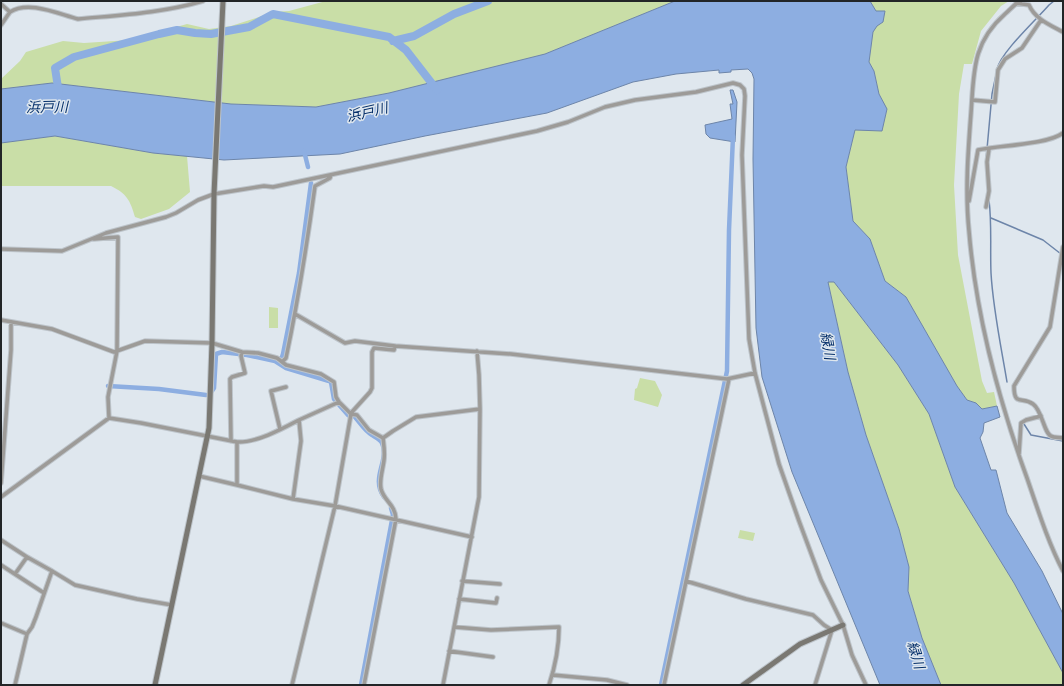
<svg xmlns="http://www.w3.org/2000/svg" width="1064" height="686" viewBox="0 0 1064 686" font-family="Roboto,'Noto Sans JP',sans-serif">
	<rect width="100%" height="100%" fill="#dfe7ee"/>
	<path fill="#c9dea7" d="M326 1H675L545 54 389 93 316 107 231 104 52 83 1 89V79L20 61 26 52 63 41 84 43 130 40 187 24 209 29 231 26 256 18 273 12 289 11Z
		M870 1H1009L1001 6 981 31 972 64H964L959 94 954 185 958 255 982 381 987 393 994 392 997 406 982 409 976 403 967 400 957 386 906 297 885 281 870 239 853 221 846 167 855 129 881 131 887 110 879 94 874 71 869 62 873 32 885 12 876 11Z
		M55 136 153 153 187 156 190 192 169 209 141 219 135 217C130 200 127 194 111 186H1V143Z
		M828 282H834L898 365 929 414 955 487 1014 583 1063 673V685H941L922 638 908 590 909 567 899 529 866 435 848 372Z
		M269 307 278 308V328H269Z
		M640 378 655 381 662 395 658 407 634 400 635 389 637 388Z
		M740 530 755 533 753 541 738 538Z"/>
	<path fill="#8daee1" stroke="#6d85a9" d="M675 1H870L876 11H885L883 22 877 26 873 32 869 62 874 71 879 94 887 109 882 131 855 130 846 167 853 221 870 239 885 281 906 297 957 386 967 400 976 403 982 409 997 406 1000 417 984 423 983 432 980 438 991 470H996L1007 513 1042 571 1063 614V673L1014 583 955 487 929 414 898 365 834 282H828L848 372 866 435 899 529 909 567 908 591 922 638 941 685H880L792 472 762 377 756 328 753 159 754 79 752 73 748 69 731 70V72L719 73V70L676 74 633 82 547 113 425 136 340 154 224 160 153 153 55 136 1 143V89L52 83 231 104 316 107 389 93 545 54Z
		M730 90H733L737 102 735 142 710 138 706 134 705 125 732 119 730 104H733Z"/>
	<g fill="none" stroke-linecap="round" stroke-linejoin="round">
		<path stroke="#6d85a9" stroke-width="1.5" d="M997 69C1001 52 1036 20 1049 5L1054 1
			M986 160 992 94 996 75
			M989 200C992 224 990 249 991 273 993 309 1001 346 1007 382
			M991 218 1043 240 1061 254
			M1024 424 1031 435 1063 441"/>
		<path stroke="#8daee1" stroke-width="4.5" d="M304 151 308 167
			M277 362 282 357 283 354 299 273 311 183
			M108 386 159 389 206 395
			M212 391 214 388 216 354 222 352 247 355 275 361 286 368 329 381 331 382 334 399 348 415
			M355 417C360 423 365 431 372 435 375 437 380 439 382 443 390 460 370 478 384 497
			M361 685 393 515 391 508
			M661 685 727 371 729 230 733 136"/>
		<path stroke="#8daee1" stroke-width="8" d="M393 41 414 36 454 14 488 1
			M59 94 55 68 74 57 159 34 177 30 195 33 211 34 249 27 273 14 389 37 406 50 437 90"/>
		<g stroke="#bdc4ca" stroke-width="5.5">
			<path id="street" d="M1021 1C1014 4 1011 9 1005 14 972 43 974 72 971 113 968 152 965 192 969 231 976 316 998 398 1027 478 1038 510 1048 542 1063 571
				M1016 3 1029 5C1035 19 1050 25 1063 32
				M1 4 10 12
				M1 25C4 21 7 16 10 12 29 0 58 14 78 19 120 15 162 13 203 1
				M972 100 995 102 998 70 1005 59 1022 48 1041 20
				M969 201 978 150C999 145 1047 145 1063 133
				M986 207 989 191 987 162 989 149
				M94 239 118 237 117 351 108 397 109 418
				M1063 247 1050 327 1014 386C1014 407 1022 396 1033 404 1042 410 1044 433 1051 436 1054 438 1059 437 1063 438
				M1 249 62 251 106 233 166 217 176 213 198 200 214 194 264 186 273 187 537 131 568 122 605 107 635 100 696 92 733 83 740 85 744 89 745 96 742 155 749 339 755 373 779 464 799 521 821 580 843 625 852 655 866 685
				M295 314 345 343 355 341 395 346 511 354 727 379 755 373
				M1 320 52 329 114 352 145 341 212 343 242 352 258 353 277 358 286 365 321 374 334 382 336 397 339 402 351 414 335 506 292 685
				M282 362 286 358C298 301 307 244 315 186L330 178 331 175
				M351 413 370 392 372 388V352L374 348 394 350 395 346
				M351 414 357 415 369 430 383 438 393 431 416 417 480 409
				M299 420 339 402
				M280 429 271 391 286 387
				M231 441 230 379 232 377 245 373 241 356 242 352
				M237 442C256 443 282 429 299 420L301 441 293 499
				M1019 454 1021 423 1026 420 1041 416
				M199 476 237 485
				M1 483 11 350V322
				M1 497 109 418 141 423 237 442V485L293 499 335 506 472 537
				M1 540 27 557 52 571 75 585 137 599 172 605
				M1 565 44 593
				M15 574 27 557
				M462 581 500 584
				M686 581 746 599 813 615 824 625 832 630 815 685
				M459 599 496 603 497 598
				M1 623 27 634
				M454 627 491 630 559 627C559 646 555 667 549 685
				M449 651 493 657
				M553 675 607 680 627 685
				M15 685 27 634 32 627 36 617 52 571
				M364 685 396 519C395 504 384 501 381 489 379 480 383 469 384 460 385 452 384 446 383 438
				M443 685 479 497 480 409 479 375 477 351
				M664 685 729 379"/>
		</g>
		<g stroke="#bdc4ca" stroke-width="7">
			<path id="secondary" d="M155 685 209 428 212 343 214 194 223 1
				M743 685 800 644 843 625"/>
		</g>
		<use href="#street" stroke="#9d9b98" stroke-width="3.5"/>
		<use href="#secondary" stroke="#7a7872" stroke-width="5"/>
	</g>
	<g text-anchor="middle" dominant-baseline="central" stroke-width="3" stroke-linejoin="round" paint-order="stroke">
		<g font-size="14" font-style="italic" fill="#052f6a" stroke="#dfe7ee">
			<text transform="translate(47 107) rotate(-1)">浜戸川</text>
			<text transform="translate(367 112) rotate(-13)">浜戸川</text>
			<text transform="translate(828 346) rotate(80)">緑川</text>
			<text transform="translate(916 655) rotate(73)">緑川</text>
		</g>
	</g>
	<rect width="1064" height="686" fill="none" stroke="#222527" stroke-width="4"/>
</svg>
